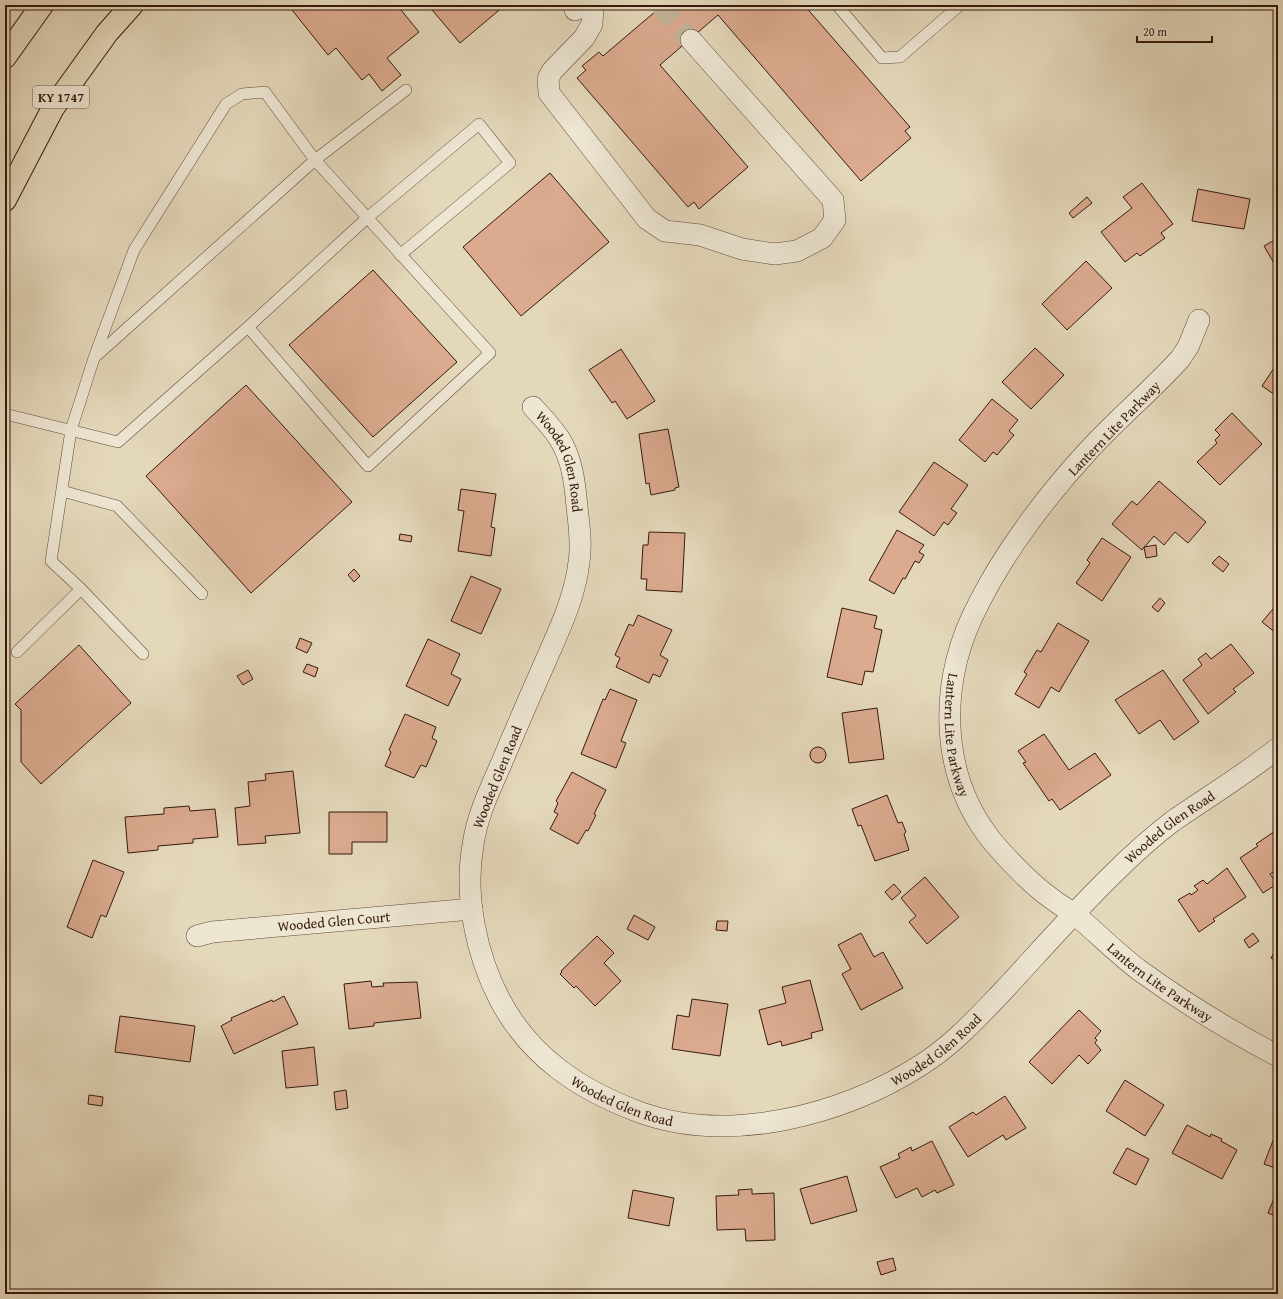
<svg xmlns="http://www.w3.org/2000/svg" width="1283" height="1299" viewBox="0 0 1283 1299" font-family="'Gentium Book Plus',serif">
	<rect width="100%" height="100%" fill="#e4d8bb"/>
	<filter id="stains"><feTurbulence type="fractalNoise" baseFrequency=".005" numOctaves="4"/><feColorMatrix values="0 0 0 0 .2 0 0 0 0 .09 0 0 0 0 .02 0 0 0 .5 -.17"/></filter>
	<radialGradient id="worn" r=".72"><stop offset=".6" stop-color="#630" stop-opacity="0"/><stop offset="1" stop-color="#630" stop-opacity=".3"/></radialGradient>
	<path fill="#dbaa8f" stroke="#36190d" d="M288 5H397L419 32 387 58 401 75 382 91 369 74 362 80 336 48 328 55Z
		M428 5H503L504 6 460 43Z
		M663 5H804L910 127 905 131 911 138 861 181 718 15 660 65 748 167 699 209 694 202 688 207 577 78 586 70 582 66 599 52 603 56Z
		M550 173 609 242 521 316 463 247Z
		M1142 183 1173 224 1161 233 1165 238 1140 256 1137 253 1125 262 1101 232 1132 208 1123 197Z
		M1198 189 1250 199 1244 229 1192 221Z
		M1087 197 1092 203 1073 218 1069 213Z
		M1278 238V270L1264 246Z
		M1086 261 1112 288 1067 330 1042 304Z
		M373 270 457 362 373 437 289 345Z
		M1035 348 1064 375 1031 409 1002 382Z
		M621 349 655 401 627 419 615 401 612 403 589 370Z
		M1276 365 1278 366V397L1262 386Z
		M246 385 352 502 251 593 146 476Z
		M992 399 1018 420 1009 431 1014 435 997 455 993 452 985 462 959 440Z
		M1232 413 1262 444 1220 485 1197 462 1217 443 1215 440 1220 435 1215 430Z
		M668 429 679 487 675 488V490L651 495 649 483 646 484 639 434Z
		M934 462 968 485 951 509 957 513 948 525 944 522 934 536 899 512Z
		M1159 481 1206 522 1188 543 1175 532 1164 545 1154 536 1142 550 1112 524 1132 501 1137 505Z
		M461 489 496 494 491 527 495 528 491 556 458 551 464 511 458 510Z
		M897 530 924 545 919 552 924 555 919 563 915 561 905 579 903 578 894 594 869 580Z
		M649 532 685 533 682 592 646 590 647 579H641L643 545H648Z
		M400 534 412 536 411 542 399 540Z
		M1102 538 1131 557 1102 601 1076 583 1090 563 1087 560Z
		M1156 545 1157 556 1146 558 1144 547Z
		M1219 556 1229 564 1223 572 1212 563Z
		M354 569 360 576 354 582 348 575Z
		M471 576 501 589 481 634 451 621Z
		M1160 598 1165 603 1158 612 1152 607Z
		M1278 603V630L1276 633 1262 622Z
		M842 608 877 616 874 628 882 630 873 672 865 671 862 685 827 677Z
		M638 615 672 630 660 655 668 660 660 677 653 674 649 683 616 667 620 658 615 655 629 624 633 626Z
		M1058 623 1089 641 1059 692 1051 687 1039 708 1015 694 1027 674 1024 672 1037 650 1041 652Z
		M300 638 312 643 307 653 296 648Z
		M428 639 460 654 451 674 461 679 448 706 406 686Z
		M1231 644 1254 673 1233 689 1236 692 1208 714 1183 680 1202 665 1198 659 1206 653 1211 659Z
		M79 645 131 703 41 784 21 762V710L15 704Z
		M307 664 318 668 315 677 303 672Z
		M248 670 253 679 243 685 237 676Z
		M1163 670 1199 722 1174 740 1160 720 1139 734 1115 700Z
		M610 689 637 700 621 741 626 743 616 768 581 754 603 699 605 700Z
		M877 708 884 759 849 763 842 713Z
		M405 714 436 727 432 738 437 741 426 767 421 765 414 778 385 766 391 752 389 750Z
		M1044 734 1069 770 1095 753 1111 775 1060 810 1052 799 1049 801 1023 763 1026 762 1018 751Z
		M810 755a8 8 0 1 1 16 0a8 8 0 1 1-16 0Z
		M293 771 300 833 265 836 266 843 238 845 235 808 250 806 248 782 266 780 265 774Z
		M572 772 606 790 594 814 596 815 588 831 586 830 578 844 550 829 558 814 554 812 558 803 556 801Z
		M887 795 898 823 902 822 906 832 904 834 909 850 875 861 861 825 858 826 852 809Z
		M189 806 190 811 215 809 218 837 193 839V843L158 846V850L128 853 125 817 164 814V808Z
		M329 812H387V842H352V854H329Z
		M1278 829V869L1270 874 1277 884 1263 893 1240 858 1258 846 1256 844Z
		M93 860 124 872 106 917 101 915 92 938 67 927Z
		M1227 868 1246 897 1213 919 1215 921 1199 932 1178 900 1190 893 1191 895 1198 890 1194 886 1203 880 1207 884Z
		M925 877 959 917 927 944 909 922 916 916 901 898Z
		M894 884 901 892 892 900 885 892Z
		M634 915 655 927 648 940 627 929Z
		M717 921H728L727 931 716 930Z
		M861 933 874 957 883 952 903 988 861 1010 842 974 851 969 838 945Z
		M1253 933 1259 941 1249 948 1244 940Z
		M597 936 614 953 604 963 621 981 595 1006 576 986 574 988 560 974 562 972 561 971Z
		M1278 946V962L1271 958Z
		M810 980 823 1030 811 1033 812 1038 782 1046 781 1041 768 1045 759 1010 786 1003 782 987Z
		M371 981 372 987 384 986 383 983 417 982 421 1018 374 1023V1026L349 1029 344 984Z
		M284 996 298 1024 234 1054 221 1026 232 1020 231 1018 272 1000 273 1002Z
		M692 999 728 1004 720 1056 672 1049 677 1015 689 1017Z
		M1079 1010 1101 1031 1095 1038 1097 1040 1095 1043 1101 1050 1088 1064 1079 1055 1052 1084 1029 1062Z
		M120 1016 195 1026 190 1062 115 1052Z
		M314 1047 318 1085 286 1088 282 1051Z
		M1125 1080 1164 1105 1145 1136 1106 1111Z
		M346 1090 348 1108 336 1110 334 1092Z
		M89 1095 103 1097 102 1106 88 1104Z
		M1005 1096 1026 1128 1006 1140 1003 1135 968 1157 949 1127 973 1112 976 1115Z
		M1187 1125 1210 1137 1211 1134 1222 1139 1221 1141 1237 1150 1222 1179 1172 1153Z
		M1274 1138 1278 1140V1169L1264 1164Z
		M932 1141 954 1185 937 1193 935 1190 922 1197 917 1188 896 1198 880 1167 900 1158 898 1154 911 1147 912 1151Z
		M1127 1148 1149 1159 1136 1185 1113 1173Z
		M847 1176 857 1211 811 1224 800 1189Z
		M752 1189V1194L774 1193 775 1240 746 1241 745 1229 717 1230 716 1196 739 1195 738 1190Z
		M1278 1189V1217L1268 1213Z
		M633 1190 674 1198 669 1226 628 1218Z
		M893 1258 896 1270 881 1275 877 1262Z
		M1246 1289 1263 1294H1245Z"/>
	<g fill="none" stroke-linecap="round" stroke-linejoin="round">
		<path stroke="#c1b298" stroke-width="21" stroke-dasharray="21 10" stroke-linecap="butt" d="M660 5 691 40"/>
		<g stroke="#624938" stroke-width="12">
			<path id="service" d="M837 5 882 58 900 57 960 5
				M96 356 315 160 406 90
				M5 414 118 442 248 327 367 218 479 124 510 163 400 255
				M62 491 117 506 202 594
				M17 652 81 589
				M143 654 81 589 51 561 71 430 94 358 134 250 226 104 242 94 265 92 315 160 490 353 368 466 248 327"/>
		</g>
		<g stroke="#624938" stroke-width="22">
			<g id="minor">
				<path d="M593 5 592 24 584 38 552 71 548 79 549 93 647 219 665 231 700 235 742 249 775 254 797 251 822 238 835 220 833 200 691 40"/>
				<path d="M575 10 582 5"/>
				<path id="s1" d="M1199 320 1188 347 1180 359C1151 391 1117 419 1088 451 1048 494 1005 551 979 603 939 678 937 772 992 841 1009 861 1031 884 1052 899 1061 906 1071 911 1079 918 1099 935 1118 954 1139 970 1183 1002 1230 1031 1278 1056"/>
				<path id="s2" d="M533 407C542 417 552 427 559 438 572 458 575 483 577 507 579 525 582 544 579 562 575 597 560 628 546 660 531 694 516 728 502 762 490 789 477 816 473 845 464 895 476 955 500 1000 530 1057 580 1090 639 1112 729 1145 843 1115 921 1065 953 1045 978 1017 1004 990 1040 951 1075 911 1113 874 1132 855 1152 837 1173 821 1208 797 1244 775 1278 748"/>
				<path id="s3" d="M197 936 212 932 472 909"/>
			</g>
		</g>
		<g stroke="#36190d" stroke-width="24">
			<path id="primary" d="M5 57 42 5
				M5 200 53 108 107 33 132 5"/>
		</g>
		<use href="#service" stroke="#ede6d3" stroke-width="11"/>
		<use href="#minor" stroke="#ede6d3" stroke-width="21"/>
		<use href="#primary" stroke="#e4d8bb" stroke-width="22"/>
	</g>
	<g text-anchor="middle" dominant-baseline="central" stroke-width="3" stroke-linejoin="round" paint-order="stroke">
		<rect fill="#ede6d3" stroke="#6d5648" stroke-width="1" x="33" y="86" width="56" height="22" rx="3"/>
		<g font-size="13" font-weight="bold" fill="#36190d">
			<text x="61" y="97">KY 1747</text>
		</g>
		<g font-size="14" fill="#36190d" stroke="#ede6d3">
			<text transform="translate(1114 428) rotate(-46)">Lantern Lite Parkway</text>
			<text stroke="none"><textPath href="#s2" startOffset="63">Wooded Glen Road</textPath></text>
			<text stroke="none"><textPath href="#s1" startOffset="499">Lantern Lite Parkway</textPath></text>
			<text transform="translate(497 777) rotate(-68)">Wooded Glen Road</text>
			<text stroke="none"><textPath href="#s2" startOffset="1454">Wooded Glen Road</textPath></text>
			<text stroke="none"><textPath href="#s3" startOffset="138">Wooded Glen Court</textPath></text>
			<text stroke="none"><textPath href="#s1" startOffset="834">Lantern Lite Parkway</textPath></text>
			<text stroke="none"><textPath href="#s2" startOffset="1130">Wooded Glen Road</textPath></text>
			<text stroke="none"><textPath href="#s2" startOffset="794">Wooded Glen Road</textPath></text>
		</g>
	</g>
	<rect width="1283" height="1299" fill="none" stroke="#e4d8bb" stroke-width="20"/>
	<rect x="6" y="6" width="1271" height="1287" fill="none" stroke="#36190d" stroke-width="2"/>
	<rect x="10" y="10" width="1263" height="1279" fill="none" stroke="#36190d"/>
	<path d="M1137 36v6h75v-6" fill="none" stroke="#36190d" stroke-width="2"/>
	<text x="1143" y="36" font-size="12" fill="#36190d" stroke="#ede6d3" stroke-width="3" paint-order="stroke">20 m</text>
	<rect width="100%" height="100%" filter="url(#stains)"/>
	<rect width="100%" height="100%" fill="url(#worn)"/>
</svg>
